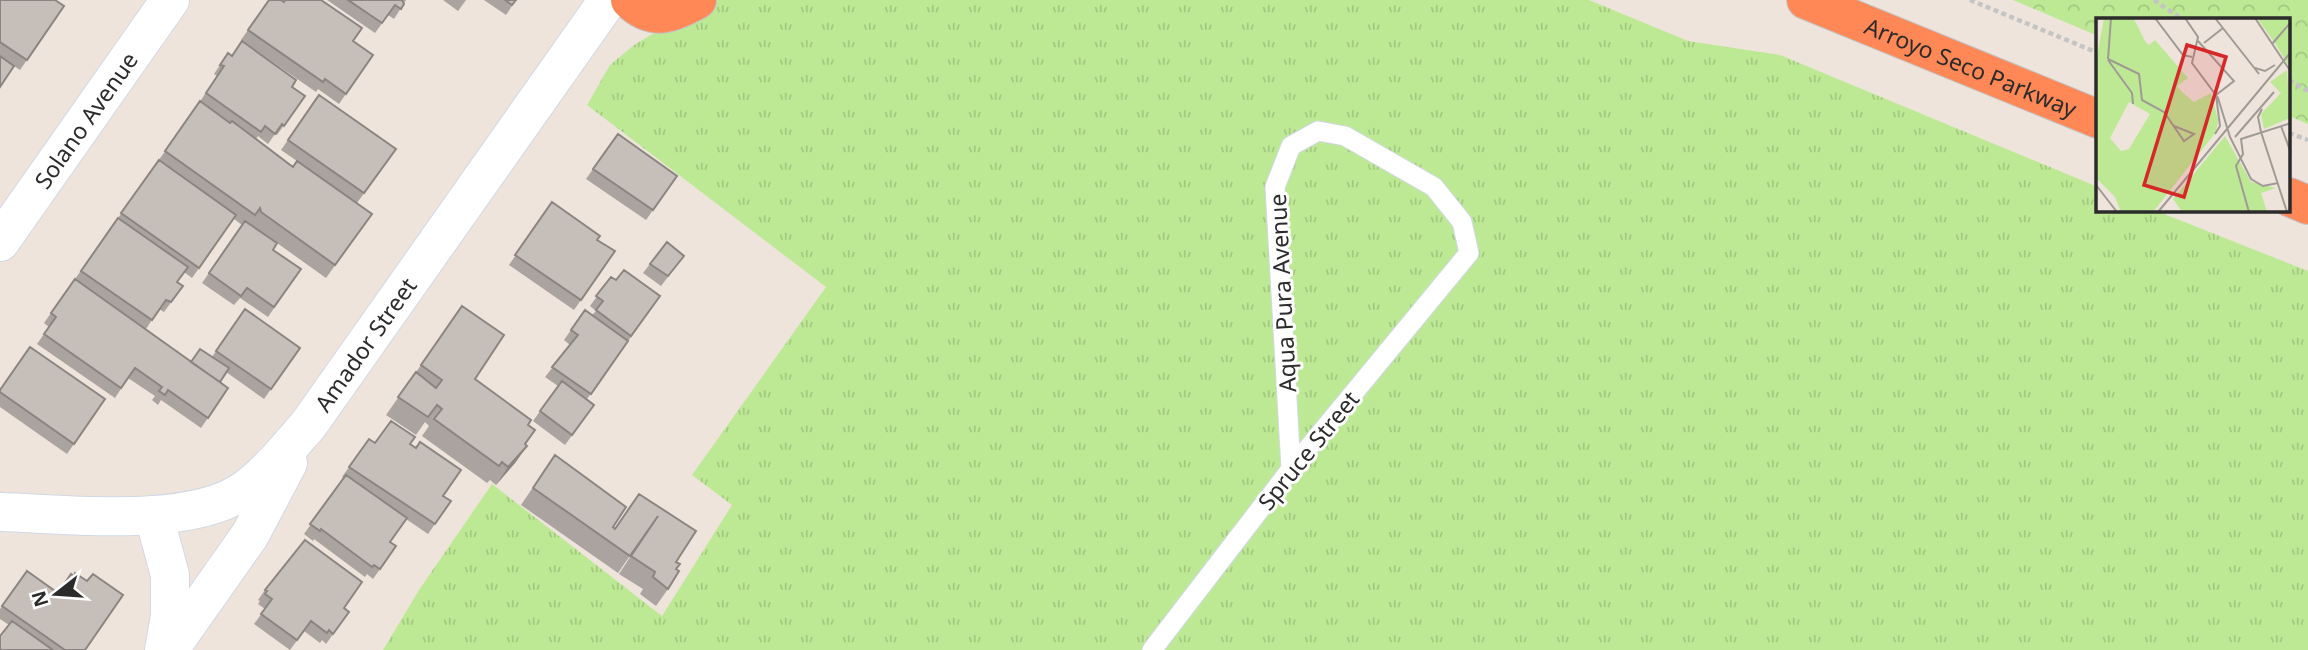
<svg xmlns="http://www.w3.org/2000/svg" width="2308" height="650" viewBox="0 0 2308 650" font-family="'Noto Sans',sans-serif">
	<defs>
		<pattern id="grass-tufts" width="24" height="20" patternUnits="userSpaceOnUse" patternTransform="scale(1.75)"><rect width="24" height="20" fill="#bde994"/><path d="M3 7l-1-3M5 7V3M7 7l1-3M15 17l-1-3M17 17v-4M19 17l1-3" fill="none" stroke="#a3c880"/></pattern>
		<pattern id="park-crowns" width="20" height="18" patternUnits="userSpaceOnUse" patternTransform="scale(1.75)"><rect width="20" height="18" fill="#bde994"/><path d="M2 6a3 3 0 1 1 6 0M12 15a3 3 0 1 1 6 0" fill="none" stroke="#a3c880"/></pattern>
	</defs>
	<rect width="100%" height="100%" fill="#eee4dc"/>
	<path fill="url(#grass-tufts)" d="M709 0H1589L1688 41 1780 55 2098 187V210H2154L2308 271V650H383L419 590 492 484 662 616 732 505 692 475 826 287 587 105 610 65 634 45Z"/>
	<path fill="url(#park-crowns)" d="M2013 0H2308V124L2289 116V19H2098V36Z"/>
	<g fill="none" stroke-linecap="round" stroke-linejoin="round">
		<g stroke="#d1d8e5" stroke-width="21">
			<path id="lane" d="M1152 650 1291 469 1469 253 1462 222 1434 187 1345 136 1318 131 1291 146 1275 187 1291 469"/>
		</g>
		<g stroke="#d1d8e5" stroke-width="40">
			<g id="street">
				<path id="s1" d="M0 242 170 0"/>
				<path d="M154 516 170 575V616L164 650"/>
			</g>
		</g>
		<g stroke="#d1d8e5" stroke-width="40">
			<g id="secondary">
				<path id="s2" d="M0 512C67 514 191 529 246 489 270 471 289 447 309 424L608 0"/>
				<path d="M169 650 250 535 288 463"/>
			</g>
		</g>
		<g stroke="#c4c4c4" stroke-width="40">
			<g id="highway">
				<path d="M630 0C653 22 672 14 697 0"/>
				<path id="s3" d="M1806 0 2098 119"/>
				<path d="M2289 197 2308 205"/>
			</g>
		</g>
		<path stroke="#c4c4c4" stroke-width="4.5" stroke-dasharray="5 3.5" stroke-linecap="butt" d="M1970 0 2098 53
			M2154 0 2182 19
			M2289 80 2308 91
			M2289 133 2308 140"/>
		<use href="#lane" stroke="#fff" stroke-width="19"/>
		<use href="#street" stroke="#fff" stroke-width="38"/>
		<use href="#secondary" stroke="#fff" stroke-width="38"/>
		<use href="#highway" stroke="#ff8856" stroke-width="38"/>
	</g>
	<path fill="#aaa39f" d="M0 0 64 6 20 70 14 66 0 87Z
		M269 0 284 2 353 41 373 55 339 104 318 89 316 92 241 40Z
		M327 0H406L394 19 388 15 375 33Z
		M443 0H466L458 11Z
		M484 0H516L506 15Z
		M228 53 292 87 305 96 277 135 275 134 268 144 258 136 256 139 293 167 297 161 281 150 319 95 396 149 357 203 326 181 372 214 326 278 277 243 273 250 301 269 268 317 240 298 234 305 202 283 242 225 234 219 192 278 184 272 177 282 183 286 164 312 159 309 146 329 191 362 212 357 245 309 300 348 264 399 226 372 220 382 228 388 201 428 161 400 158 405 152 400 155 396 128 378 115 398 37 344 49 327 44 323 199 103 217 76 214 74Z
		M618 134 677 176 646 220 586 179Z
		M552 202 597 240 615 251 574 310 509 265Z
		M684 256 661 286 643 273 650 264Z
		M611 277 616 280 660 296 587 399 594 405 565 445 533 421 558 386 545 377 570 345 564 340 585 310 592 315 596 311 590 306Z
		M421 365 475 379 535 430 525 444 527 446 515 463 496 485 490 480 487 483 422 436 429 426 425 422 416 435 386 415Z
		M0 390 105 399 67 454 0 407Z
		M369 439 375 443 410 444 443 496 451 501 428 534 406 519 390 542 396 546 373 579 367 574 365 577 314 539 313 541 304 534 344 478 342 477Z
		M555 455 615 529 639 494 676 562V569L668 589 656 606 640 594 643 589 619 574 645 534 618 573 521 505Z
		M27 571 85 650H0V637L9 625 0 619V609Z
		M265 590 344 608 349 612 326 644 322 640 320 643 304 631 290 650 254 624 265 609 258 604 260 601 258 600Z"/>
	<path fill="#8b8582" d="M527 446 515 463 496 485 508 467Z"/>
	<path fill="#c6beb9" stroke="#8b8582" stroke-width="2" d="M0 0H55L64 6 27 60 0 42Z
		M269 0H281L284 2 285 0H321L362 28 353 41 373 55 346 94 325 79 323 82 248 30Z
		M348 0H402L404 4 401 9 395 5 382 23Z
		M505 0H516L512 5Z
		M242 41 296 80 292 87 305 96 284 126 282 124 275 134 265 126 261 132 206 93 224 66 220 65 228 53 232 56Z
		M0 56 14 66 0 87Z
		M319 95 396 149 364 193 288 140Z
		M200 101 230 123 232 121 293 167 297 161 372 214 335 265 261 212 260 208 255 215 165 151Z
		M618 134 677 176 653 210 593 169Z
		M159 160 236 215 199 268 121 213Z
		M552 202 600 236 597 240 615 251 581 300 515 255Z
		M118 218 188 267 177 282 183 286 171 302 166 300 152 320 81 271Z
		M245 221 277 243 273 250 301 269 274 307 247 288 241 296 209 273Z
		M667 242 684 256 668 276 650 264Z
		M624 270 660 296 631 336 596 310 603 301 596 296 611 277 616 280Z
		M75 279 228 388 208 418 168 390 165 395 159 391 162 387 135 368 121 388 44 334 56 317 51 313Z
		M462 306 504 335 475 379 531 420 528 425 535 430 525 444 527 446 508 467 502 462 499 466 434 419 442 409 437 405 428 417 398 397 416 372 436 388 442 380 421 365Z
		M245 309 300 348 271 389 216 351Z
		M585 310 628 341 591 394 552 367 578 335 571 330Z
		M30 347 105 399 74 444 0 392V390Z
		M200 349 229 368 220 382 191 362Z
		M562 381 594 405 572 435 540 411Z
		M391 421 415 437 410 444 416 448 420 442 461 470 443 496 451 501 435 524 349 467 369 439 375 443Z
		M555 455 626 507 613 527 615 529 639 494 696 531 676 562 680 564 676 569 679 571 668 589 653 577 655 572 631 556 658 516 630 556 533 488Z
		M346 475 407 518 390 542 396 546 380 569 374 565 372 567 321 529 320 531 310 524Z
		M305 540 362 582 344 608 349 612 333 634 329 630 327 633 311 621 297 640 261 614 272 599 265 594 267 591 265 590Z
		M27 571 58 593 71 574 74 576 75 573 87 581 93 574 123 595 85 650H65L2 606Z
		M12 621 53 650H0V636Z"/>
	<g text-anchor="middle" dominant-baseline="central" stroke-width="6" stroke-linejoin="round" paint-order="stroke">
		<g font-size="23" fill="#2b2b2b" stroke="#fff">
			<text stroke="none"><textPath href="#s3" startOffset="178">Arroyo Seco Parkway</textPath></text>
			<text stroke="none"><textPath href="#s1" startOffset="149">Solano Avenue</textPath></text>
			<text transform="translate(1282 293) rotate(-93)">Aqua Pura Avenue</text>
			<text stroke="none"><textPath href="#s2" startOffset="439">Amador Street</textPath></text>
			<text transform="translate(1308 450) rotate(-51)">Spruce Street</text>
		</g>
	</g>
	<g transform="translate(2096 18)">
		<rect width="194" height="194" fill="#eee4dc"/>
		<path d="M8 0 38 1 49 23 53 27 59 22 92 60 81 68 86 74 98 84 115 75 122 102 120 114 57 194H25L19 179 0 160V44ZM33 84 54 96 33 131 25 133 14 120Z" fill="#bde994" fill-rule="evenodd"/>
		<path d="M161 0H194V50L179 25ZM129 118 155 164 180 170 165 175 171 194H86L77 181Z" fill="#bde994"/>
		<path d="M191 52 194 100 168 111 165 96 185 75 174 64Z" fill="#bde994"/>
		<path fill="none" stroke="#a09a95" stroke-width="2" d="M59 0 87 37 96 39M89 0 102 19 96 45 122 80 134 119 155 161 167 168 182 165M119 0 163 56M159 0 195 54M102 23 138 63 120 77M108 25 127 10M176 26 195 4M12 41 43 56 46 82 68 94 88 123 98 116 78 108M12 41 15 0M12 42 36 75 37 86M159 50 169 53 179 47M185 108 195 135M165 114 191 194M165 114 162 99 166 91M119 116 124 108 120 77M139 119 178 74M0 167 21 194M62 194 195 34M153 194 140 148 147 136 145 121 195 105"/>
		<path fill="#d62828" fill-opacity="0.15" stroke="#d62828" stroke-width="3.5" d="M91 27 130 39 88 179 48 167Z"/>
		<rect width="194" height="194" fill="none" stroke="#2b2b2b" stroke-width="3.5"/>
	</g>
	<g transform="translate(56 594) rotate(253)" stroke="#ffffff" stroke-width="5" paint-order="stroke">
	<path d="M0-5L12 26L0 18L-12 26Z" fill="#2b2b2b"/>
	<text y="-10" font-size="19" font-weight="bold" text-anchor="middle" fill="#2b2b2b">N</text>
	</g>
</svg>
